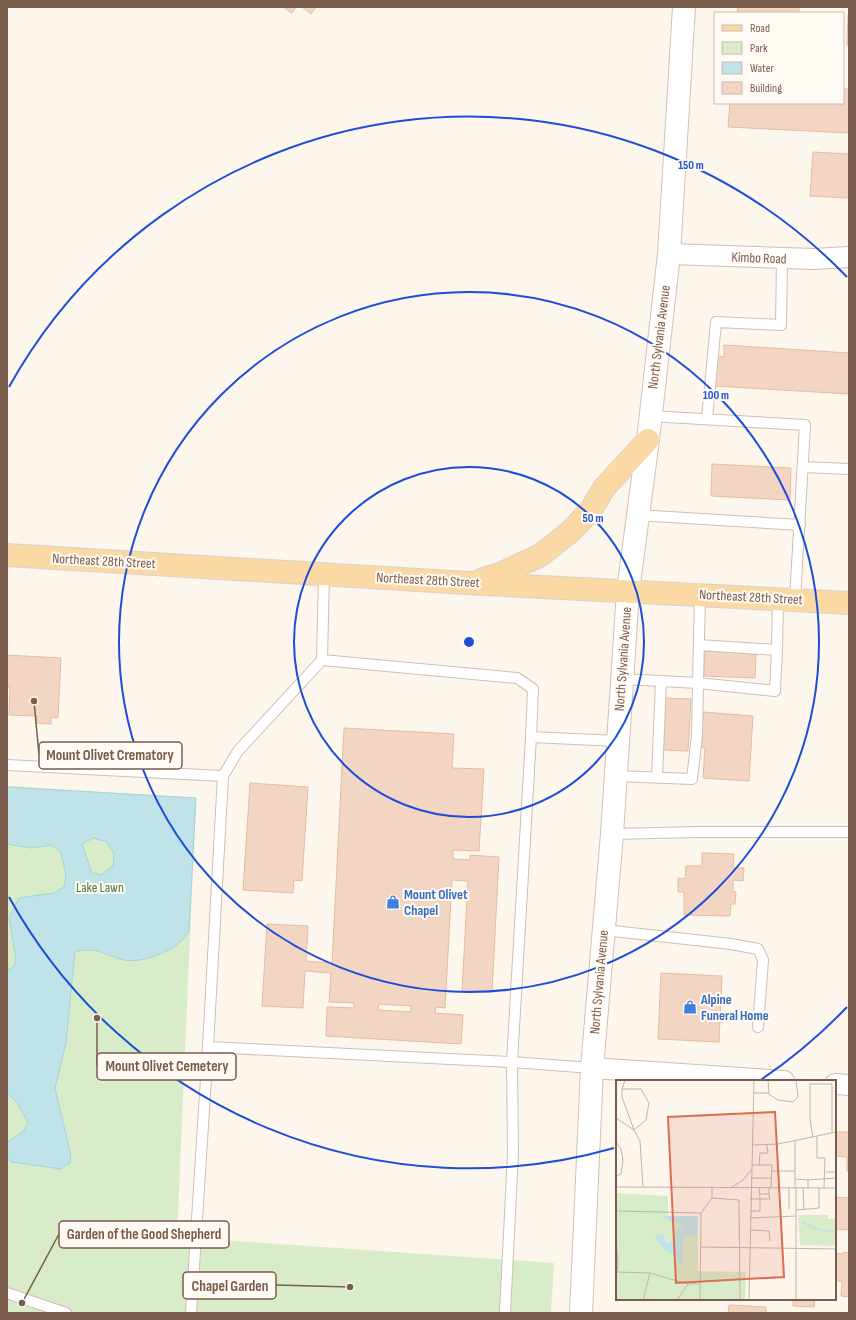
<svg xmlns="http://www.w3.org/2000/svg" width="856" height="1320" viewBox="0 0 856 1320" font-family="'Sofia Sans Condensed',sans-serif">
	<rect width="100%" height="100%" fill="#fdf6ec"/>
	<path fill="#d8ecc9" d="M7 786 196 798 177 1237 554 1263 551 1313H7Z"/>
	<path fill="#bfe3e8" stroke="#a5d3da" fill-rule="evenodd" d="M7 787 196 798 189 932C186 935 184 939 181 941 168 954 137 965 120 959 103 954 94 946 75 952L66 1043 55 1088 71 1156 70 1163 61 1169 11 1162 7 1157V1142L23 1132 28 1123 18 1104 7 1093V970L14 967 16 960 9 917 19 898 54 893 64 887 66 875 61 853 52 845 31 848 7 844ZM93 838 107 842 114 854 113 866 101 875 92 873 82 844Z"/>
	<path fill="#f3d5c3" stroke="#e6bba3" fill-rule="evenodd" d="M283 7H296L292 13Z
		M302 7H316L311 14Z
		M738 7H799V13H737Z
		M848 14H849V45H847Z
		M843 89H849V133L728 127 730 103H843Z
		M813 152 849 154V198L810 196Z
		M724 345 849 353V394L715 386 716 356 724 357Z
		M712 464 791 468 790 500 711 496Z
		M705 651 756 653 755 678 704 676Z
		M7 655 61 658 58 718 51 717V724L36 723 37 716 9 715 10 687H7Z
		M665 698 691 699 688 751 663 750Z
		M703 712 753 716 749 781 703 778 705 748 701 747Z
		M344 728 454 734 452 768 484 769 479 851 453 850V859L470 860V855L499 857 492 992 462 991 468 881 452 880 445 1008 436 1007 435 1013 463 1015 461 1044 326 1036 327 1007 354 1008V1003L329 1002 331 973 305 971 303 1008 262 1006 267 924 308 926 306 961 332 963ZM379 1004 411 1006V1012L378 1010Z
		M250 783 308 787 302 881 294 880 293 893 243 890Z
		M702 853 734 854 733 868H744L743 881 733 880V892H736L735 904H731L730 916 684 915V892H678V878L685 879 686 866H702Z
		M661 973 722 976 719 1042 658 1039Z
		M835 1132H849V1171H847V1157L835 1156Z
		M835 1197 849 1198V1230L835 1229Z
		M844 1252 849 1253V1297L841 1296 842 1281H835L836 1253 844 1254Z
		M793 1299H815L814 1307 793 1306Z
		M729 1305 766 1307V1313H728Z"/>
	<g fill="none" stroke-linecap="round" stroke-linejoin="round">
		<g stroke="#d1beb0" stroke-width="12">
			<path id="lane" d="M650 416 805 425 795 600
				M707 419 716 322 781 325 782 259
				M803 467 849 469
				M637 515 800 525
				M699 645 777 650 778 599
				M322 660 517 678 533 689 531 737 512 1062 513 1154 505 1313
				M622 679 698 683 700 595
				M531 737 618 741
				M7 765 223 776
				M616 776 692 779 697 735 698 683 775 691 777 650
				M657 777 661 681
				M612 834 698 832H849
				M604 930 731 944 758 949 763 960 758 1027
				M208 1047 512 1062 592 1068
				M7 1293 66 1313
				M191 1313 208 1047 223 776 238 751 322 660 324 574"/>
		</g>
		<g stroke="#d1beb0" stroke-width="22">
			<path id="street" d="M669 254 814 259 849 257
				M592 1068 784 1081
				M835 1084 849 1085"/>
		</g>
		<g stroke="#d6c0b0" stroke-width="24">
			<path id="secondary" d="M581 1313 592 1068 612 834 628 591 648 440 669 254 684 7"/>
		</g>
		<g stroke="#dad1cd" stroke-width="24">
			<path id="primary" d="M7 555 467 583 849 603
				M481 580 500 574 541 555 571 531 591 510 604 488 648 440"/>
		</g>
		<use href="#lane" stroke="#fff" stroke-width="10"/>
		<use href="#street" stroke="#fff" stroke-width="20"/>
		<use href="#secondary" stroke="#fff" stroke-width="22"/>
		<use href="#primary" stroke="#fbd9a5" stroke-width="22"/>
	</g>
	<g fill="none" stroke="#1d4ed8" stroke-width="2">
		<circle cx="469" cy="642" r="175"/>
		<circle cx="469" cy="642" r="350"/>
		<path d="M847 1007A526 526 0 0 1 759 1081M614 1148A526 526 0 0 1 9 897M9 387A526 526 0 0 1 847 277"/>
	</g>
	<defs>
		<g id="shop-bare" transform="scale(1.08)"><path d="M-5-2.5h2.3a2.7 3.5 0 0 1 5.4 0H5L5.5 6h-11ZM-1.5-2.5h3a1.5 2.3 0 0 0-3 0Z" fill="#3f7fe0" stroke="#fffaf3" stroke-width="2.5" paint-order="stroke"/></g>
	</defs>
	<g fill-rule="evenodd">
		<use href="#shop-bare" x="393" y="902"/>
		<use href="#shop-bare" x="690" y="1007"/>
	</g>
	<g text-anchor="middle" dominant-baseline="central" stroke-width="4" stroke-linejoin="round" paint-order="stroke">
		<g font-size="14" fill="#7a5c4d" stroke="#fffaf3">
			<text transform="translate(759 258) rotate(2)">Kimbo Road</text>
			<text transform="translate(659 337) rotate(-83)">North Sylvania Avenue</text>
			<text transform="translate(104 561) rotate(3)">Northeast 28th Street</text>
			<text transform="translate(428 580) rotate(3)">Northeast 28th Street</text>
			<text transform="translate(751 597) rotate(3)">Northeast 28th Street</text>
			<text transform="translate(623 659) rotate(-86)">North Sylvania Avenue</text>
			<text transform="translate(599 982) rotate(-85)">North Sylvania Avenue</text>
		</g>
		<g font-size="14" fill="#537a41" stroke="#fffaf3">
			<text x="100" y="887">Lake Lawn</text>
		</g>
		<g font-size="14" font-weight="bold" fill="#366cbe" stroke="#fffaf3" text-anchor="start">
			<text x="404" y="894">Mount Olivet<tspan x="404" dy="16">Chapel</tspan></text>
			<text x="701" y="999">Alpine<tspan x="701" dy="16">Funeral Home</tspan></text>
		</g>
	</g>
	<g transform="translate(616 1080)">
		<rect width="220" height="220" fill="#fdf6ec"/>
		<path d="M0 113 52 116V136H82V191L130 192 129 220H0ZM182 135H212V139H220V166L184 165Z" fill="#d8ecc9"/>
		<path d="M45 136H82V153L76 157 67 156V184L61 183V176L52 173 38 157 47 154 50 164 60 159V150L66 148 64 143H58Z" fill="#bfe3e8"/>
		<path fill="none" stroke="#bfe3e8" stroke-width="2" d="M186 142 203 150 220 152"/>
		<path fill="none" stroke="#c5b3a7" stroke-width="1" d="M6 9H25L33 23 30 40 18 50 6 17V9L9 0M138 13H153L152 0M151 13 162 20 177 22 182 17 180 0M0 38 18 50 24 61 27 107M201 56V78H209L208 108M197 57 194 40V4H216V53M0 62 5 69 7 80 5 94 0 96M137 65 162 64 220 52M136 85H156L155 107M143 85 144 73H152L151 65M155 91H179M135 98H155M179 99 192 100V108M192 100 220 98V92H210M0 107 220 108M116 107 127 100 136 89M179 107V61M187 108 188 130M144 114H153V107M96 118 123 120 124 220M134 119H144L143 107M173 129V107M180 130 203 128V108M0 131 85 133M134 131H144V119H154L153 114M134 138 180 136M134 150 153 151 154 161M0 157 2 185 0 198M85 167 220 169M0 192 34 193 72 204M27 220 34 193M61 220 72 204H84M84 220 85 133 96 118V107M133 220 138 0M180 220V107"/>
		<path fill="#dc6d51" fill-opacity="0.15" stroke="#dc6d51" stroke-width="2" d="M159 32 168 197 60 203 52 37Z"/>
		<rect width="220" height="220" fill="none" stroke="#7a5c4d" stroke-width="2"/>
	</g>
	<circle cx="469" cy="642" r="6" fill="#1d4ed8" stroke="#fffaf3" stroke-width="2"/>
	<g font-size="12" text-anchor="middle" font-weight="bold" fill="#1d4ed8" stroke="#fffaf3" stroke-width="4" stroke-linejoin="round" paint-order="stroke">
		<text x="691" y="169">150 m</text>
		<text x="716" y="399">100 m</text>
		<text x="593" y="522">50 m</text>
	</g>
	<path fill="none" stroke="#7a5c4d" stroke-width="1.5" d="M34 701L39 755M97 1018L97 1066M22 1303L59 1234M350 1287L276 1285"/>
	<g fill="#7a5c4d" stroke="#fffaf3" stroke-width="1.5">
		<circle cx="34" cy="701" r="4"/>
		<circle cx="97" cy="1018" r="4"/>
		<circle cx="22" cy="1303" r="4"/>
		<circle cx="350" cy="1287" r="4"/>
	</g>
	<g fill="#fffaf3" stroke="#7a5c4d" stroke-width="1.5">
		<rect x="39" y="742" width="143" height="27" rx="4"/>
		<rect x="97" y="1053" width="139" height="27" rx="4"/>
		<rect x="59" y="1221" width="170" height="27" rx="4"/>
		<rect x="183" y="1272" width="93" height="27" rx="4"/>
	</g>
	<g font-size="15" text-anchor="middle" font-weight="bold" fill="#7a5c4d">
		<text x="110" y="760">Mount Olivet Crematory</text>
		<text x="167" y="1071">Mount Olivet Cemetery</text>
		<text x="144" y="1239">Garden of the Good Shepherd</text>
		<text x="230" y="1291">Chapel Garden</text>
	</g>
	<rect width="856" height="1320" fill="none" stroke="#7a5c4d" stroke-width="16"/>
	<rect x="714" y="12" width="130" height="92" fill="#fffaf3" stroke="#cabbb1"/>
	<rect x="722" y="25" width="20" height="6" fill="#fbd9a5" stroke="#cabbb1"/>
	<text x="750" y="32" font-size="12" fill="#7a5c4d">Road</text>
	<rect x="722" y="42" width="20" height="12" fill="#d8ecc9" stroke="#cabbb1"/>
	<text x="750" y="52" font-size="12" fill="#7a5c4d">Park</text>
	<rect x="722" y="62" width="20" height="12" fill="#bfe3e8" stroke="#cabbb1"/>
	<text x="750" y="72" font-size="12" fill="#7a5c4d">Water</text>
	<rect x="722" y="82" width="20" height="12" fill="#f3d5c3" stroke="#cabbb1"/>
	<text x="750" y="92" font-size="12" fill="#7a5c4d">Building</text>
</svg>
